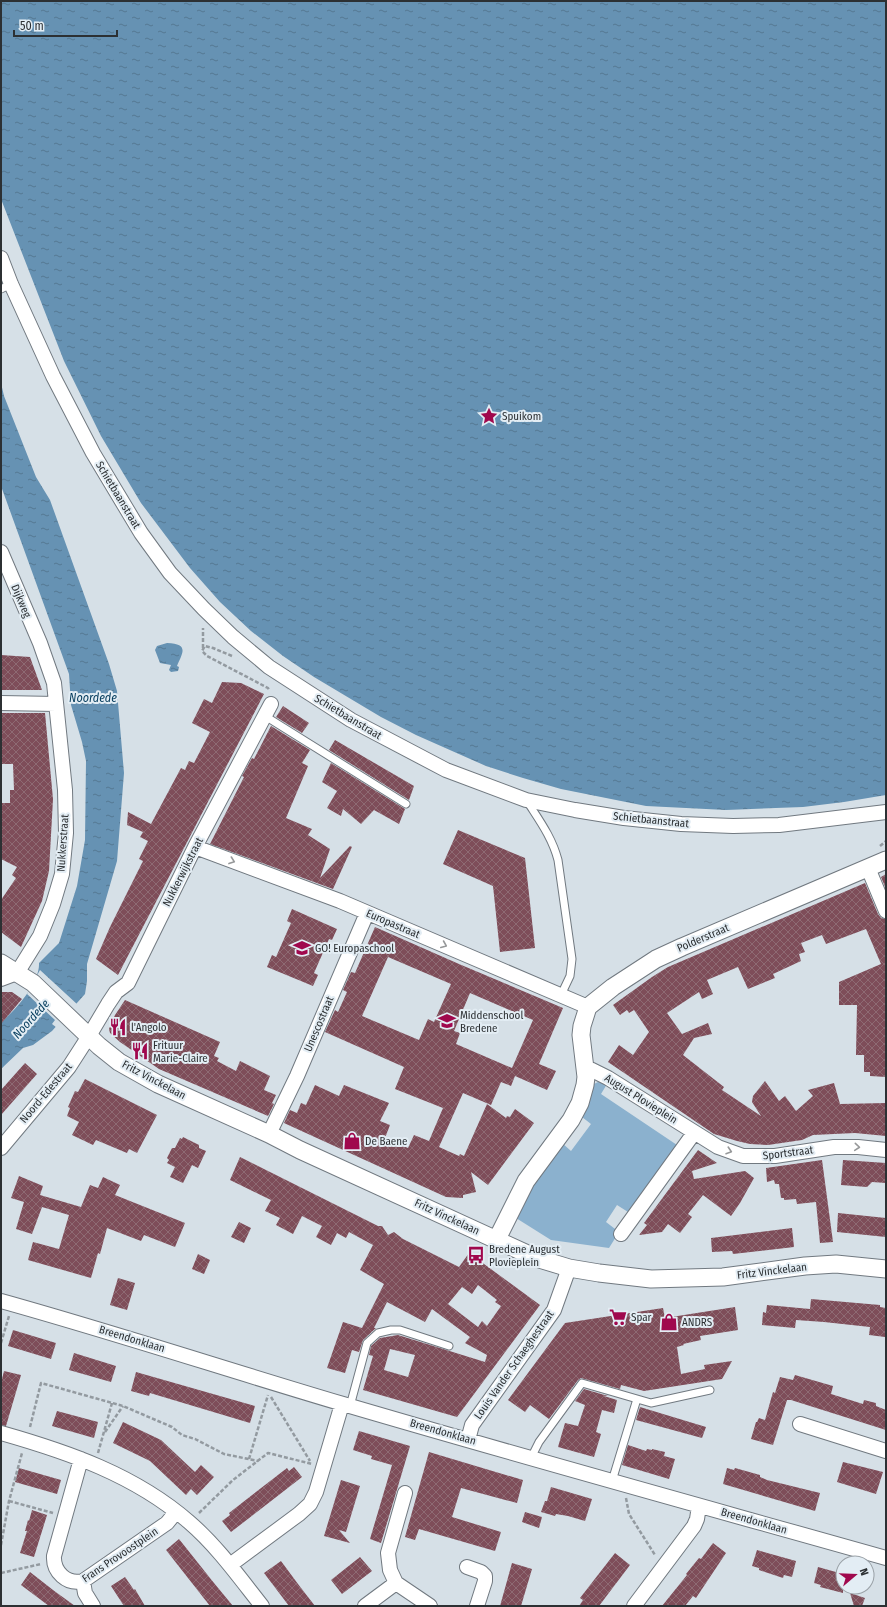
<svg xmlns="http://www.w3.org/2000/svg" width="887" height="1607" viewBox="0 0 887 1607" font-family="'Fira Sans Condensed',sans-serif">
	<defs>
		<pattern id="water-ripples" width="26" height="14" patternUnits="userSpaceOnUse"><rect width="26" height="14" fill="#6692b3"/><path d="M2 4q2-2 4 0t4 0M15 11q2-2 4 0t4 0" fill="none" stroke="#547892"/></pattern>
		<pattern id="building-cross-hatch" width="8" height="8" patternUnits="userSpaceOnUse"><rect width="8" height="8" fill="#7e4d59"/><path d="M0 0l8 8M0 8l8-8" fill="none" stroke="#8e6a73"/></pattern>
	</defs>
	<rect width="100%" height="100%" fill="#d6e0e7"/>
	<path fill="#8bb1ce" d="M598 1082 607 1084 601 1094 677 1145 628 1212 617 1205 606 1222 619 1232 609 1248 551 1240 516 1218 533 1184 562 1143 571 1151 591 1124 582 1117 594 1084Z"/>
	<path fill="url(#water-ripples)" d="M1 1H886V795L844 802 803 807 726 810 646 806 561 789 523 778 486 766 416 735 381 717 314 677 283 656 251 631 220 602 190 568 141 503 101 436 64 361 1 199Z
		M1 383 4 396 36 477 50 500 109 664 117 691 124 773 117 861 87 964V981L85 994 52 1031 33 1045 23 1048 1 1069V1022C16 1010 40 982 39 963L59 943 77 886 85 840 86 761 82 742 71 705 69 674 1 486Z
		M167 643C189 644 183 652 177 666L179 667 178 671 171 672 169 670 171 665 160 663 155 650 157 646Z"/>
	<path fill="#d6e0e7" d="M40 970 78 1005 57 1028 52 1024 55 1020 27 994Z"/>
	<path fill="url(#building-cross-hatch)" fill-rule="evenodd" d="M1 655 30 657 42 690H1Z
		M222 682 241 683 264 694 118 975 96 959 110 927 143 861 139 859 148 841 140 837 143 832 127 825 128 812 151 824 181 768 185 770 189 761 194 763 210 732 192 723 204 699 212 703Z
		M283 706 309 723 302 733 276 717Z
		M1 713H45L53 799 49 871 42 901 21 947 1 932V900L16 878 12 875 17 867 1 859V803H10V790H14L13 764H1Z
		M271 726 310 750 302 763 308 766 286 818 312 829 308 835 330 849 320 878 350 846 352 847 333 889 210 844 244 777 242 776 252 758 254 759Z
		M335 740 414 786 409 800 329 750Z
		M331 763 405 809 399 824 374 810 361 824 343 809 341 816 327 808 337 791 322 782Z
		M458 830 525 858 535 948 500 952 493 886 443 864Z
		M886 874V889L881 877Z
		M865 883 878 914 881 918 886 919V1077L870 1076V1072H864V1055H856L857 1005H839V982L881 964 866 929 826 944 822 935 801 943 805 952 799 954 801 961 773 974 775 978 748 989 738 967 707 980 713 994 702 999 699 992 667 1013 682 1034 708 1023 712 1034 694 1038 683 1055 724 1087 722 1090 761 1116 752 1102 753 1096 765 1081 779 1101 785 1096 796 1111 813 1096 808 1090 834 1083 840 1104 886 1103V1136L855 1133 813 1135 802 1140 768 1145 750 1144 737 1141 714 1134 608 1062 619 1045 633 1055 649 1032 634 1010 629 1013 627 1010 620 1015 613 1005 652 977 668 967Z
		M292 909 337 929 332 940 329 939 314 973 318 975 313 986 267 967 272 955 276 957 291 923 287 921Z
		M375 927 459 964 563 1008 539 1064 556 1071 547 1090 515 1076 511 1086 501 1082 491 1105 463 1093 439 1147 459 1156 460 1154 464 1156 487 1104 506 1118 507 1116 510 1117 515 1109 534 1123 488 1185 471 1172 476 1192 463 1195V1198L446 1197 284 1123 290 1110 297 1113 301 1103 306 1105 315 1085 339 1096 344 1085 389 1103 380 1121 390 1125 385 1138 408 1148 414 1135 429 1141 443 1108 395 1089 404 1067 325 1032 335 1010 338 1012 347 992 343 990 351 972 355 973ZM388 957 451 984 434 1022 428 1019 419 1040 362 1016ZM470 993 533 1020 512 1068 456 1044 460 1033 454 1031Z
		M1 992H12L22 999 1 1024Z
		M125 1000 220 1042 214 1056 219 1058 217 1061 236 1071 240 1061 270 1076 264 1090 276 1095 272 1103 274 1104 268 1116 159 1069 120 1042 110 1033 109 1029 115 1015Z
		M25 1063 37 1074 1 1115V1090Z
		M85 1079 157 1115 137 1153 129 1149 127 1153 96 1140 93 1145 72 1135 79 1122 67 1116 70 1108 68 1107 75 1091 78 1092Z
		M183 1137 199 1145V1148L206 1151 198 1168 192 1165 183 1183 170 1177 175 1167 167 1163 169 1160 167 1158 172 1148H175L180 1138 182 1139Z
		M698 1150 717 1163 692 1171 694 1179 745 1171 754 1178 740 1203 731 1216 703 1195 688 1214 692 1217 680 1233 668 1224 662 1232 639 1235 647 1225 644 1223Z
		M240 1157 378 1226H382L388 1235 394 1232 403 1239 459 1267 469 1253 540 1305 457 1417 363 1390 373 1356 369 1355 371 1346 380 1338 398 1335 485 1362 487 1355 465 1343 470 1337 432 1309 425 1322 387 1302 374 1328H376L363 1340 359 1352 352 1350 345 1373 327 1368 343 1322 362 1328 384 1284 360 1270 373 1245 349 1232 346 1238 337 1233 331 1245 316 1237 322 1226 302 1216 293 1234 276 1225 280 1218 265 1211 271 1200 230 1180ZM478 1285 497 1300 495 1302 501 1306 487 1326 482 1321 478 1327 448 1304 462 1287 472 1294ZM390 1349 415 1355 408 1377 384 1370Z
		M822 1160 833 1242 820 1243 816 1202 797 1204 796 1199 784 1200V1198H781L779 1184H775L774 1180 767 1182 766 1168Z
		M843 1160 886 1163V1183L872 1182 867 1187 841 1185Z
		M19 1176 43 1186 40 1195 81 1207 90 1185 98 1188 103 1177 120 1185 115 1195 185 1223 175 1247 144 1235 141 1241 107 1228 100 1254 98 1253 91 1278 28 1260 33 1242 59 1249 69 1215 42 1207 32 1234 16 1229 24 1202 11 1198Z
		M838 1213 886 1218V1237L837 1232Z
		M239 1222 251 1228 244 1243 231 1237Z
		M792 1228 794 1247 733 1254 732 1251 712 1252 711 1238Z
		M198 1254 210 1260 204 1274 192 1269Z
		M118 1278 135 1283 127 1310 110 1305Z
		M811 1299 880 1305V1307L886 1308 885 1337 869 1335 870 1327 824 1322 796 1320 795 1328 762 1325 763 1312 766 1313 767 1305 810 1309Z
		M735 1307 738 1330 700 1336 701 1340 683 1344 684 1345 677 1347 681 1374 705 1369 704 1365 732 1361 722 1379 644 1391 621 1385 620 1389 581 1378 578 1380 549 1419 530 1405 525 1412 508 1400 565 1323 663 1308 665 1318Z
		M13 1330 56 1343 51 1359 8 1346Z
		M74 1353 116 1366 111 1382 69 1370Z
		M4 1371 21 1375 6 1426 1 1425V1383Z
		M136 1372 255 1406 250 1423 150 1393 149 1396 131 1391Z
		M795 1375 833 1386 831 1394 863 1404 864 1400 876 1403V1406L886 1410V1430L791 1400H787L773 1445 751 1439 756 1422H757L759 1418 765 1420 773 1392 775 1393 780 1377 793 1380Z
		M584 1389 608 1396H604L617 1400 614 1413 602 1410 596 1432 601 1434 594 1457 558 1447 565 1423 578 1426 585 1405 575 1401Z
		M640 1407 706 1427 702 1438 636 1420Z
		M57 1411 98 1422 94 1438 52 1426Z
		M123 1422 161 1440 195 1472 201 1465 214 1477 197 1495 191 1489 186 1495 150 1461 113 1443Z
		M359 1431 410 1446 381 1543 370 1539 392 1465 371 1459 372 1456 353 1450Z
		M628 1445 646 1451 647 1449 652 1450V1449L665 1452 664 1456 675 1459 669 1479 622 1465Z
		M429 1452 523 1480 517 1503 461 1488 452 1517 501 1532 495 1551 419 1529 415 1540 405 1537Z
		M843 1462 883 1472 876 1494 837 1482Z
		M294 1467 302 1477 231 1532 222 1521 230 1515 229 1513 287 1468 289 1471Z
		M19 1468 61 1480 57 1494 15 1482Z
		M727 1468 734 1470 735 1468 760 1475V1477L767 1480 820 1493 815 1511 723 1484Z
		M341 1480 360 1486 346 1532 339 1530 350 1543 324 1536Z
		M551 1487 592 1499 585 1521 568 1516 556 1514 555 1516 541 1512 545 1501H547Z
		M32 1510 47 1515 34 1557 20 1553 27 1531H25L28 1520 29 1521Z
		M525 1512 542 1517 539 1528 522 1522Z
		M179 1539 214 1583 233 1606H210L166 1550Z
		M713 1543 726 1553 696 1598 693 1596 685 1606H662L687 1575 686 1574 699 1558 701 1559Z
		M757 1550 796 1561 792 1577 784 1575 783 1578 759 1570V1568L752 1566Z
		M615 1553 630 1565 599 1606H579L583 1600 580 1598Z
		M360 1557 372 1571 342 1594 331 1580Z
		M281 1561 298 1584 315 1606H289L264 1573Z
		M512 1563 532 1569 521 1606H500Z
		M818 1567 843 1574V1593L820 1587 821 1585 814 1583Z
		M30 1572 53 1590 75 1606H49L21 1585Z
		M125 1577 134 1590 135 1589 145 1606H124L111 1586Z
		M850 1593 865 1598 862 1606H854Z"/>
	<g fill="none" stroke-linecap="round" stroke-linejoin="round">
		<g stroke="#717980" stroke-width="9">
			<path id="service" d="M1 289 11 284
				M265 716 406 804
				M527 801C539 820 552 837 558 860L572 959 570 976 561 995
				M350 1406 367 1343 378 1333 391 1330H400L449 1346
				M531 1458 539 1442 582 1383 651 1403 710 1390
				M612 1481 637 1399"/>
		</g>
		<g stroke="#717980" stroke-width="16">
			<path id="minor" d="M1 258 11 284 53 376 93 453 141 533 170 573 204 609 233 637 269 667 351 720 446 770 526 800 575 810 624 818 681 824 733 826 779 825 886 812
				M1 552 40 643 54 683 65 790 66 833 62 874 53 904 40 936 17 973 1 979
				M1 703 56 704
				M195 847 340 901 588 1007
				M868 868 886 911
				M586 1069 592 1070 608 1078 718 1147 743 1156H775L834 1147H858L886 1150
				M269 1134 297 1076 367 913
				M1 1148 69 1067 89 1036 108 1004 116 992 128 983 195 847 271 704
				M621 1234 694 1133
				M1 1301C116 1333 228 1370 343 1404 523 1457 705 1507 886 1558
				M800 1424 886 1451
				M1 1433C68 1452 135 1475 189 1522 217 1546 239 1577 262 1606
				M468 1440 472 1425 554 1310 569 1268
				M81 1459 54 1556C53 1572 67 1585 83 1581L167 1523 176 1512
				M230 1565 299 1514 310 1504 316 1492 342 1404
				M467 1567 481 1572 485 1576V1581L477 1606
				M83 1581 85 1593 93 1606
				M396 1583 430 1606
				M365 1606 396 1583 390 1570 388 1553 405 1493
				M634 1606 694 1526 697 1519 699 1506"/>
		</g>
		<g stroke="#717980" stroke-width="19">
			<path id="tertiary" d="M1 963 33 983 99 1046 119 1062 158 1084 269 1134 300 1150 536 1258 569 1268 599 1273 651 1279 723 1277 805 1266 836 1264 886 1269
				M496 1241 526 1181 571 1120 580 1103 585 1085 586 1077 581 1035 582 1026 588 1007 613 987 656 959 682 947 886 860"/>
		</g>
		<path stroke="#939aa0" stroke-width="2.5" stroke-dasharray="4 2" stroke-linecap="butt" d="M203 648V628
			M232 656 213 648 205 646 202 651 207 656 268 688 269 690
			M880 846 886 841
			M1 1343 9 1316
			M271 1397 310 1461
			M30 1427 41 1383 123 1406 172 1427 182 1435 195 1439 224 1454 258 1461
			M105 1432 123 1406
			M98 1453 112 1403
			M249 1459 268 1395
			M626 1498 629 1514 655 1555
			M9 1501 53 1513
			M199 1513 233 1480 268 1453 312 1464
			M1 1545 9 1501 22 1453
			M1 1573 41 1564"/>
		<use href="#service" stroke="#fff" stroke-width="7"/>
		<use href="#minor" stroke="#fff" stroke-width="14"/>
		<use href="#tertiary" stroke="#fff" stroke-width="17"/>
	</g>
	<defs><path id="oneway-chevron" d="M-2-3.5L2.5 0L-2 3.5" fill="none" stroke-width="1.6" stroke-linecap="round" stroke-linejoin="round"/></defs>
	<g stroke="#969899">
		<use href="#oneway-chevron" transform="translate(232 861) rotate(20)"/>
		<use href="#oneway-chevron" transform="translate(444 945) rotate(23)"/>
		<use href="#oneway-chevron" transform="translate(857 1147) rotate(5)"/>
		<use href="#oneway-chevron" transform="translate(729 1151) rotate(18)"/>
	</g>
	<defs>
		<g id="sight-bare" transform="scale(1.38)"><path d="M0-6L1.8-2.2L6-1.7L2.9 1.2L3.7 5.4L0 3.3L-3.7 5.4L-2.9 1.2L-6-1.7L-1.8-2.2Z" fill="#a0084d" stroke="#e3edf4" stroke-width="2.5" paint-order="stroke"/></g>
		<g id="school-bare" transform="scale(1.38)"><path d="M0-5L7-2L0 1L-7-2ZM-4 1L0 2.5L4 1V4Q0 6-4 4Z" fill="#a0084d" stroke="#e3edf4" stroke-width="2.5" paint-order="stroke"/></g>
		<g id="restaurant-bare" transform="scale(1.38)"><path d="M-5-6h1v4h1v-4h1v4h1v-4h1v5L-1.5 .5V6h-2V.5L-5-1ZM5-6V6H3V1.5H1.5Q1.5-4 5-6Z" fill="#a0084d" stroke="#e3edf4" stroke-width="2.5" paint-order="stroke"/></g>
		<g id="shop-bare" transform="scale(1.38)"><path d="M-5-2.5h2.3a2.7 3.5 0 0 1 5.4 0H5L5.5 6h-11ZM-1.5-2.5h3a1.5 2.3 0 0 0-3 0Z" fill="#a0084d" stroke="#e3edf4" stroke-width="2.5" paint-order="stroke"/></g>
		<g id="bus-bare" transform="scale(1.38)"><path d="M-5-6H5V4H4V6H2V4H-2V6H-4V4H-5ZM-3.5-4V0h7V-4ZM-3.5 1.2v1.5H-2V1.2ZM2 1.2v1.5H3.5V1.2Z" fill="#a0084d" stroke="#e3edf4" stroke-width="2.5" paint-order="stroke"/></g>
		<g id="supermarket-bare" transform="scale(1.38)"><path d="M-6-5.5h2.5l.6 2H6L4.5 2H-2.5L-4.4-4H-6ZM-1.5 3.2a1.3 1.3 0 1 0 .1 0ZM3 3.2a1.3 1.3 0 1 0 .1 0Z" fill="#a0084d" stroke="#e3edf4" stroke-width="2.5" paint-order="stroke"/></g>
	</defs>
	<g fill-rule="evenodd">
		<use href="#sight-bare" x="489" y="416"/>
		<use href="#school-bare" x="302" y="948"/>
		<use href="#school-bare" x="447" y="1021"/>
		<use href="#restaurant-bare" x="118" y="1027"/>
		<use href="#restaurant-bare" x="140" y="1051"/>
		<use href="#shop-bare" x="352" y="1141"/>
		<use href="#bus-bare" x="476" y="1255"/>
		<use href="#supermarket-bare" x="618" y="1317"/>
		<use href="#shop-bare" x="669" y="1322"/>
	</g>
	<g text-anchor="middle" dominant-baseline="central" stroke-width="4" stroke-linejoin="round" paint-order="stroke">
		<g font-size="11" fill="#2c3033" stroke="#e3edf4" text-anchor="start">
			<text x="502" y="416">Spuikom</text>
			<text x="315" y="948">GO! Europaschool</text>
			<text x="460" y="1015">Middenschool<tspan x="460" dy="13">Bredene</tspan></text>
			<text x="131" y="1027">l'Angolo</text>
			<text x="153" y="1045">Frituur<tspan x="153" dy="13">Marie-Claire</tspan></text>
			<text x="365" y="1141">De Baene</text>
			<text x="489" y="1249">Bredene August<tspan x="489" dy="13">Plovieplein</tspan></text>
			<text x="631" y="1317">Spar</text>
			<text x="682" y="1322">ANDRS</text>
		</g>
		<g font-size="11" fill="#2c3033" stroke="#e3edf4">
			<text transform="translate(118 495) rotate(59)">Schietbaanstraat</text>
			<text transform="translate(21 601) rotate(67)">Dijkweg</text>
			<text transform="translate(348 717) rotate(31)">Schietbaanstraat</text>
			<text transform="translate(651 820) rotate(6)">Schietbaanstraat</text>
			<text transform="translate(63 843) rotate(-86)">Nukkerstraat</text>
			<text transform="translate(183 872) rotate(-63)">Nukkerwijkstraat</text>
			<text transform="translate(393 924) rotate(23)">Europastraat</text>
			<text transform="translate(703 938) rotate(-23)">Polderstraat</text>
			<text transform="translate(319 1024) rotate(-67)">Unescostraat</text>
			<text transform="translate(154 1080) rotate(28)">Fritz Vinckelaan</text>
			<text transform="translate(46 1093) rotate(-50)">Noord-Edestraat</text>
			<text transform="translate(641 1099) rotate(32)">August Plovieplein</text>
			<text transform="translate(788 1153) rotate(-7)">Sportstraat</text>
			<text transform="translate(447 1217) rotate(25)">Fritz Vinckelaan</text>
			<text transform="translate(772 1271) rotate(-7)">Fritz Vinckelaan</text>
			<text transform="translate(132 1339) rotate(17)">Breendonklaan</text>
			<text transform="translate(514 1365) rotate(-55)">Louis Vander Schaeghestraat</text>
			<text transform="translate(443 1432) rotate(16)">Breendonklaan</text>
			<text transform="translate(754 1521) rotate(16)">Breendonklaan</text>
			<text transform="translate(120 1555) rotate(-34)">Frans Provoostplein</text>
		</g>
		<g font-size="12" font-style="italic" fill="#00395a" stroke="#e3edf4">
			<text x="93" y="698">Noordede</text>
			<text transform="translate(31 1019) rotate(-48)">Noordede</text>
		</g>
	</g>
	<rect width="887" height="1607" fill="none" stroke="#2c3033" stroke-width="4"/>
	<g transform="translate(855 1575) rotate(71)"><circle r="19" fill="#e3edf4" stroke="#9aa1a7"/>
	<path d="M0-3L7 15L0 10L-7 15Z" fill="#a0084d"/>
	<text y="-6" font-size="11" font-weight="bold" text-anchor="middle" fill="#2c3033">N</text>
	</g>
	<path d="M14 30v6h103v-6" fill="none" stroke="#2c3033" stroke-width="2"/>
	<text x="20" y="30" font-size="12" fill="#2c3033" stroke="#e3edf4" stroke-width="3" paint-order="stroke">50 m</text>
</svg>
